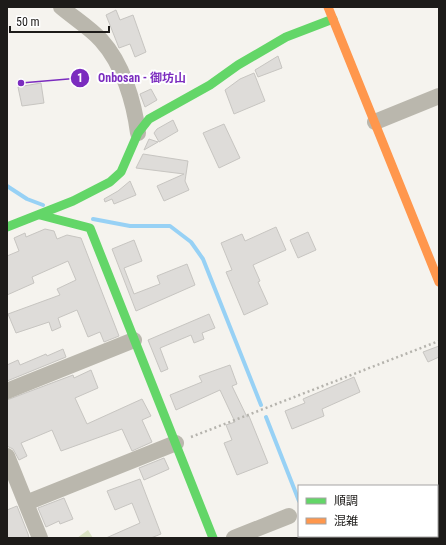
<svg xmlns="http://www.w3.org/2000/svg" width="446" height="545" viewBox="0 0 446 545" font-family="'Roboto Condensed','Noto Sans JP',sans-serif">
	<rect width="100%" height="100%" fill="#f5f3ee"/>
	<path fill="#dae2c3" d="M88 530 93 538H77Z"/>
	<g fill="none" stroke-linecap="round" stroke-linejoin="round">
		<path stroke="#97d1f5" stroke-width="4" d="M7 186 27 199 43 205
			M93 219 130 226H170L191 242 203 259 261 405
			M266 417 299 501
			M313 536 314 538"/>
	</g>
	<path fill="#dedcd9" stroke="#c7c5c1" d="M116 10 120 20 133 15 146 52 135 57 130 44 119 48 106 15Z
		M278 56 282 68 258 77 255 70Z
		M254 73 265 101 234 114 225 90 240 79Z
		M41 83 44 103 22 106 18 87Z
		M151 89 157 100 145 107 140 94Z
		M173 120 178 131 159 142 154 133 157 129Z
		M224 124 240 158 219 168 203 133Z
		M149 139 158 142 144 150Z
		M143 154 188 161 185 181 189 190 164 201 157 186 184 174 136 168Z
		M130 181 136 195 114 204 112 199 105 202 104 199 118 191Z
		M276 227 286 250 253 265 260 281 258 282 268 304 244 315 226 272 232 270 221 243 242 234 245 241Z
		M45 229 54 231 57 239 67 235 81 238 119 336 104 342 100 332 88 337 77 310 58 318 61 327 52 331 49 322 16 333 8 314 60 295 57 289 76 280 68 261 32 277 34 283 7 295V256L19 251 14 238 25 233 26 237Z
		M308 232 316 250 298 258 290 240Z
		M134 240 142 261 124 268 134 294 160 284 157 276 187 264 195 285 136 311 112 249Z
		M209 314 215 328 202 333 204 339 194 343 191 335 160 348 168 369 161 372 148 340Z
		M439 346V357L428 362 423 352Z
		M63 349 66 357 7 381V365L18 360 20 365 46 354 47 356Z
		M230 365 237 384 232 386 247 417 249 416 268 463 237 475 224 443 232 440 226 425 235 422 220 390 176 410 170 395 202 382 199 376Z
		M91 370 98 388 75 398 87 424 142 399 151 416 142 420 152 442 132 451 122 429 61 451 52 430 21 443 27 456 19 460 13 449 7 446V400L73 375 74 378Z
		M354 377 360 392 322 409 324 416 292 429 285 411 305 403 303 399Z
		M164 458 169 469 144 480 139 468Z
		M140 479 161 534 151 538H106L140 523 132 503 115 510 107 491Z
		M64 498 73 519 60 524 59 521 46 527 38 508Z
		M17 506 28 534 29 538H7V510Z"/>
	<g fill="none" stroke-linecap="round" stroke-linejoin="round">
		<path stroke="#b5b3ad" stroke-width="2.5" stroke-dasharray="2 3" stroke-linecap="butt" d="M191 437 439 341"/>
		<path stroke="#bab7ad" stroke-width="16" d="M61 7C74 18 90 28 101 40 123 64 134 102 138 133
			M375 122 439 96
			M7 391 134 340
			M7 456 40 538
			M26 503 176 443
			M234 538 289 516"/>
		<path stroke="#63d668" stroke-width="9" d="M40 215 90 228 213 538
			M7 227 73 201 110 182 121 172 138 133 149 119 210 85 238 65 286 37 333 19"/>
		<path stroke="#ff974d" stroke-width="9" d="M328 7 439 282"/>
	</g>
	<path fill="none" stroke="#7b2cbf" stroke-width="1.5" d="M21 83L80 78"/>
	<g fill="#7b2cbf" stroke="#fff" stroke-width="1.5">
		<circle cx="21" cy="83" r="4"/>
		<circle cx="80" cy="78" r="10"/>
	</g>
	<g font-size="12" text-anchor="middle" font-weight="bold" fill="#fff">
		<text x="80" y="82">1</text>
	</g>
	<g font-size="12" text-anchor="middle" font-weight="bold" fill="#7b2cbf" stroke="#fff" stroke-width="4" stroke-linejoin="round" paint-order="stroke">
		<text x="142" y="82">Onbosan - 御坊山</text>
	</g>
	<rect width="446" height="545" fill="none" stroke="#1d1b19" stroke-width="16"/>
	<rect x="298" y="485" width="140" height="52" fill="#ffffff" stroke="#a5a4a3"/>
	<rect x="306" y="498" width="20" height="6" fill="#63d668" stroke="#a5a4a3"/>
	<text x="334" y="505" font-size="12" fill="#1d1b19">順調</text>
	<rect x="306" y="518" width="20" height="6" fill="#ff974d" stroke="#a5a4a3"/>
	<text x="334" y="525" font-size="12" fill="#1d1b19">混雑</text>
	<path d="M10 26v6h99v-6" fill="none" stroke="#1d1b19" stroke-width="2"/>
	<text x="16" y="26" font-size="12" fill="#1d1b19" stroke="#ffffff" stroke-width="3" paint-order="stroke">50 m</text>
</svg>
